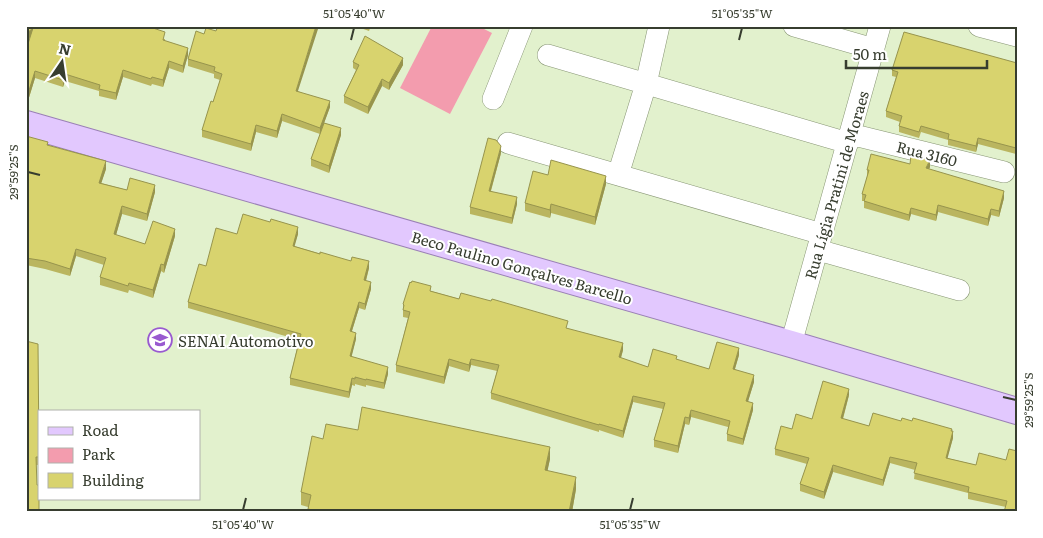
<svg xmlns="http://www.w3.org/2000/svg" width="1043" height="538" viewBox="0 0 1043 538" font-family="Literata,serif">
	<rect width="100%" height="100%" fill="#e2f1cd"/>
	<path fill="#f39cae" d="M432 26H478L492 33 450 114 400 88Z"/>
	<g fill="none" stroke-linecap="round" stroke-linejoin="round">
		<g stroke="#889675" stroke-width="22">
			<path id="minor" d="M794 26 874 49
				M979 26 1017 36
				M548 55 848 143
				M493 99 522 26
				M850 134 1004 172
				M508 143 822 234
				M618 175 646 84 659 26
				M818 250 959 290
				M791 344 880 26"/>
		</g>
		<g stroke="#9a80b5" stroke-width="28">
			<path id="major" d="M26 124 791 344 1017 411"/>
		</g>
		<use href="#minor" stroke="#fff" stroke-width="21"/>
		<use href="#major" stroke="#e2c8fe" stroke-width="26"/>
	</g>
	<path fill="#bab55f" d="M26 26 165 39V41L188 55 183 73 169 68 163 87 152 84 151 86 123 77 116 100 99 96V91L65 81 63 87 35 78 27 104 26 50 30 37 26 41Z
		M355 26H371L369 31Z
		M204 34 298 91 330 107 324 123 341 135 329 173 311 166V159L320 134 282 121 277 138 256 132 251 151 202 137V130L213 102 220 80 214 78V74L188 66V59Z
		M353 62 403 65 389 90 382 86 368 114 344 103V96L356 70 353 68Z
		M1017 63 1016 154 978 144 976 152 948 145V140L921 132 919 138 899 132V126L900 122 886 117V111L896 77 892 76V70Z
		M26 136 106 169 101 183 127 190 155 192 147 221 122 214 116 235 145 244 175 236 164 273 161 271 153 298 129 290 128 293 100 285V277L104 265 76 256 70 276 45 269 26 265Z
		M501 153 491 191 517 204 512 224 470 214V207Z
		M910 164 930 167 929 169 1004 198 999 217 991 215 988 226 938 212 936 221 911 214 909 221 864 208V201H862V194L867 177V170Z
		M548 175 606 184 595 225 551 213 550 218 525 211V203Z
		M237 234H298L294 246 369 268 366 281 371 289 365 310 359 308 352 331 356 339 351 357 388 374 384 389 366 385V387L355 384V386L352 385 349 398 290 385V378L299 340 188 308V302L206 266Z
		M431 291 568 329 623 350 621 358 648 367 677 360 709 369 739 355 735 369 754 382 748 401 753 410 743 445 727 441V434L728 427 691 417 689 425 685 424 678 453 654 447V440L663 409 633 402 623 438 599 430V432L491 399V393L497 371 471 365 469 372 449 366 444 384 396 372V365L408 318 403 317V304Z
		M849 395 843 419 869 426 901 421 952 431 953 438 947 458 976 465 1017 512 1006 507 968 499V493L914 479 915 470 890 463 883 486 833 472 824 499 800 491V484L807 464 775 455V449L792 429 812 419Z
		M39 412V465H36L26 512Z
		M358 430 550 459 547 471 576 489 572 512H308V507L301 505V492L323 439Z"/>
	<path fill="#97944d" d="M316 26H319L296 97V91Z
		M33 28V35L26 41V34Z
		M188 48V55L183 73V66Z
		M403 58V65L389 90V83Z
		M169 61V68L163 87V80Z
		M123 70V77L116 100V93Z
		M35 71V78L27 104V97Z
		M65 74V81L63 87V80Z
		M382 79V86L368 114V107Z
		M330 101V107L320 134V128Z
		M282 114V121L277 138V131Z
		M256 125V132L251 151V144Z
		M341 128V135L329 173V166Z
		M978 138V144L976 152V146Z
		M501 146V153L489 197V191Z
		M930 160V167L926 175V168Z
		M106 161V169L99 190V183Z
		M606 176V184L595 225V217Z
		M155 185V192L147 221V214Z
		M1004 191V198L999 217V211Z
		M517 197V204L512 224V218Z
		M551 204V213L550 218V210Z
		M938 205V212L936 221V215Z
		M122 206V214L114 242V234Z
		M911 208V214L909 221V215Z
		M991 209V215L988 226V219Z
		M298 227V234L293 252V246Z
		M175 229V236L164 273V265Z
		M76 249V256L70 276V269Z
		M369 261V268L364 287V280Z
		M161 264V271L153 298V290Z
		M371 282V289L365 310V304Z
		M359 302V308L350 337V331Z
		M356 333V339L350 363V356Z
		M623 343V350L619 364V357Z
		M739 348V355L733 375V369Z
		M449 359V366L444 384V377Z
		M471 359V365L469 372V365Z
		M388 367V374L384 389V383Z
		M754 375V382L746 408V401Z
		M352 378V385L349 398V392Z
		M849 389V395L841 425V418Z
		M633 396V402L623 438V431Z
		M753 403V410L743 445V439Z
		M691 410V417L689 425V418Z
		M685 417V424L678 453V446Z
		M953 431V438L946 464V458Z
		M550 447V459L545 483V470Z
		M890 457V463L883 486V480Z
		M833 465V472L824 499V492Z
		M576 477V489L572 512H569Z"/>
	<path fill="#d8d36e" stroke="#97944d" d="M26 26H147L165 32 163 40 188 48 183 66 169 61 163 80 152 77 151 79 123 70 116 93 99 89 100 85 65 74 63 80 35 71 27 97 26 50 33 28 26 34Z
		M218 26 227 27 228 26H316L296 91 330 101 320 128 282 114 277 131 256 125 251 144 202 130 211 101 213 102 222 74 214 71 215 67 188 59 196 31 204 34 206 28 216 31Z
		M904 32 1017 63 1016 148 978 138 976 146 948 139 949 134 921 126 919 132 899 126 902 116 886 111 898 72 892 70Z
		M365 36 403 58 389 83 382 79 368 107 344 96 359 65 353 62Z
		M324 123 341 128 329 166 311 159Z
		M26 136 48 142 47 145 106 161 99 183 127 190 130 178 155 185 147 214 122 206 114 234 145 244 153 221 175 229 164 265 161 264 153 290 129 283 128 286 100 277 106 258 76 249 70 269 45 261 26 258Z
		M488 138 496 140 501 146 489 191 517 197 512 218 470 207Z
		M871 154 910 164 911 155 930 160 926 168 1004 191 999 211 991 209 988 219 938 205 936 215 911 208 909 215 864 201 866 195 862 194 869 170H867Z
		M551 160 606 176 595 217 551 204 550 210 525 203 533 171 548 175Z
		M243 214 270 222 271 219 298 227 293 246 320 254V252L351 261 352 257 369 261 364 280 371 282 365 304 359 302 350 331 356 333 350 356 388 367 384 383 366 379V380L355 377V379L352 378 349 392 290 378 301 334 188 302 199 264 206 266 216 228 237 234Z
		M412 281 431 286 430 291 459 299 461 293 491 301 492 299 568 321 566 328 623 343 619 357 648 367 653 349 677 356 676 359 709 369 717 342 739 348 733 369 754 375 746 401 753 403 743 439 727 434 730 421 691 410 689 418 685 417 678 446 654 440 665 403 633 396 623 431 599 424V425L491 393 499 365 471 359 469 365 449 359 444 377 396 365 410 312 403 310 404 305 403 304 410 282 411 283Z
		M26 341 38 344 39 457H36L37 485H39V512H26Z
		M823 381 849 389 841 418 869 426 873 413 901 421 902 418 912 421 913 418 952 429 951 431H953L946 458 976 465 979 453 1006 460 1009 449 1017 451V512H1004L1007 501 968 492 969 487 914 473 917 463 890 457 883 480 833 465 824 492 800 484 809 458 775 449 781 426 792 429 796 414 812 419Z
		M362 407 550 447 545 470 576 477 569 512H322L308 509 311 495 301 492 312 436 323 439 326 424 358 430Z"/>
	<path fill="none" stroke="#373d2f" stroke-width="2" d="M351 40 354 28M739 40 742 28M28 172 40 175M1003 397 1016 400M243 510 246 498M630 510 633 498"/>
	<defs>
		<g id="university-ring" transform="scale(1.25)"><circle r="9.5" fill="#fff" stroke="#995ad0" stroke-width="1.5"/><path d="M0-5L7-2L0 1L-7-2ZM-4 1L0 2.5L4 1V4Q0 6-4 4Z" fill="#995ad0"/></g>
	</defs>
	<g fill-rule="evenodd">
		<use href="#university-ring" x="160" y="340"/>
	</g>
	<g text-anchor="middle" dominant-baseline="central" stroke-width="4" stroke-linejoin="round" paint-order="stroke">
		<g font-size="15" fill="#373d2f" stroke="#fff">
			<text transform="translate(927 153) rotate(14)">Rua 3160</text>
			<text transform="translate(836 185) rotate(-74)">Rua Lígia Pratini de Moraes</text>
			<text transform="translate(522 267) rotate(16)">Beco Paulino Gonçalves Barcello</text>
		</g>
		<g font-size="15" fill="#373d2f" stroke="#fff" text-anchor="start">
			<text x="178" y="340">SENAI Automotivo</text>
		</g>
	</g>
	<rect width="1043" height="538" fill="none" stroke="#ffffff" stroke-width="55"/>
	<rect x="38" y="410" width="162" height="90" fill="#ffffff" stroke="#afb1ac"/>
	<rect x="48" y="427" width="25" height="8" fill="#e2c8fe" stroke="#afb1ac"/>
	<text x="82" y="436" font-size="15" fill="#373d2f">Road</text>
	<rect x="48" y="448" width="25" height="15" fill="#f39cae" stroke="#afb1ac"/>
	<text x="82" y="460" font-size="15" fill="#373d2f">Park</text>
	<rect x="48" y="473" width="25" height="15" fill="#d8d36e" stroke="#afb1ac"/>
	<text x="82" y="486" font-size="15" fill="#373d2f">Building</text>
	<g transform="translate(62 62) rotate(13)" stroke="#ffffff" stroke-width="4" paint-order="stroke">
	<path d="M0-4L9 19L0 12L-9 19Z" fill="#373d2f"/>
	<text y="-8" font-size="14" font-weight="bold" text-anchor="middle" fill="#373d2f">N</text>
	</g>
	<path d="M846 60v8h141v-8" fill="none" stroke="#373d2f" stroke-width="2.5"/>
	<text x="853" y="60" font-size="15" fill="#373d2f" stroke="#ffffff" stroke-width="4" paint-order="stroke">50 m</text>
	<rect x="28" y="28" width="988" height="482" fill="none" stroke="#373d2f" stroke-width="2"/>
	<g font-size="12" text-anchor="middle" fill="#373d2f">
		<text x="354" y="18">51°05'40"W</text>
		<text x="742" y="18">51°05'35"W</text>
		<text transform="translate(14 172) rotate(-90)" y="4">29°59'25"S</text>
		<text transform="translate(1029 400) rotate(-90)" y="4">29°59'25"S</text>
		<text x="243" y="529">51°05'40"W</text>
		<text x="630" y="529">51°05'35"W</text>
	</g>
</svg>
